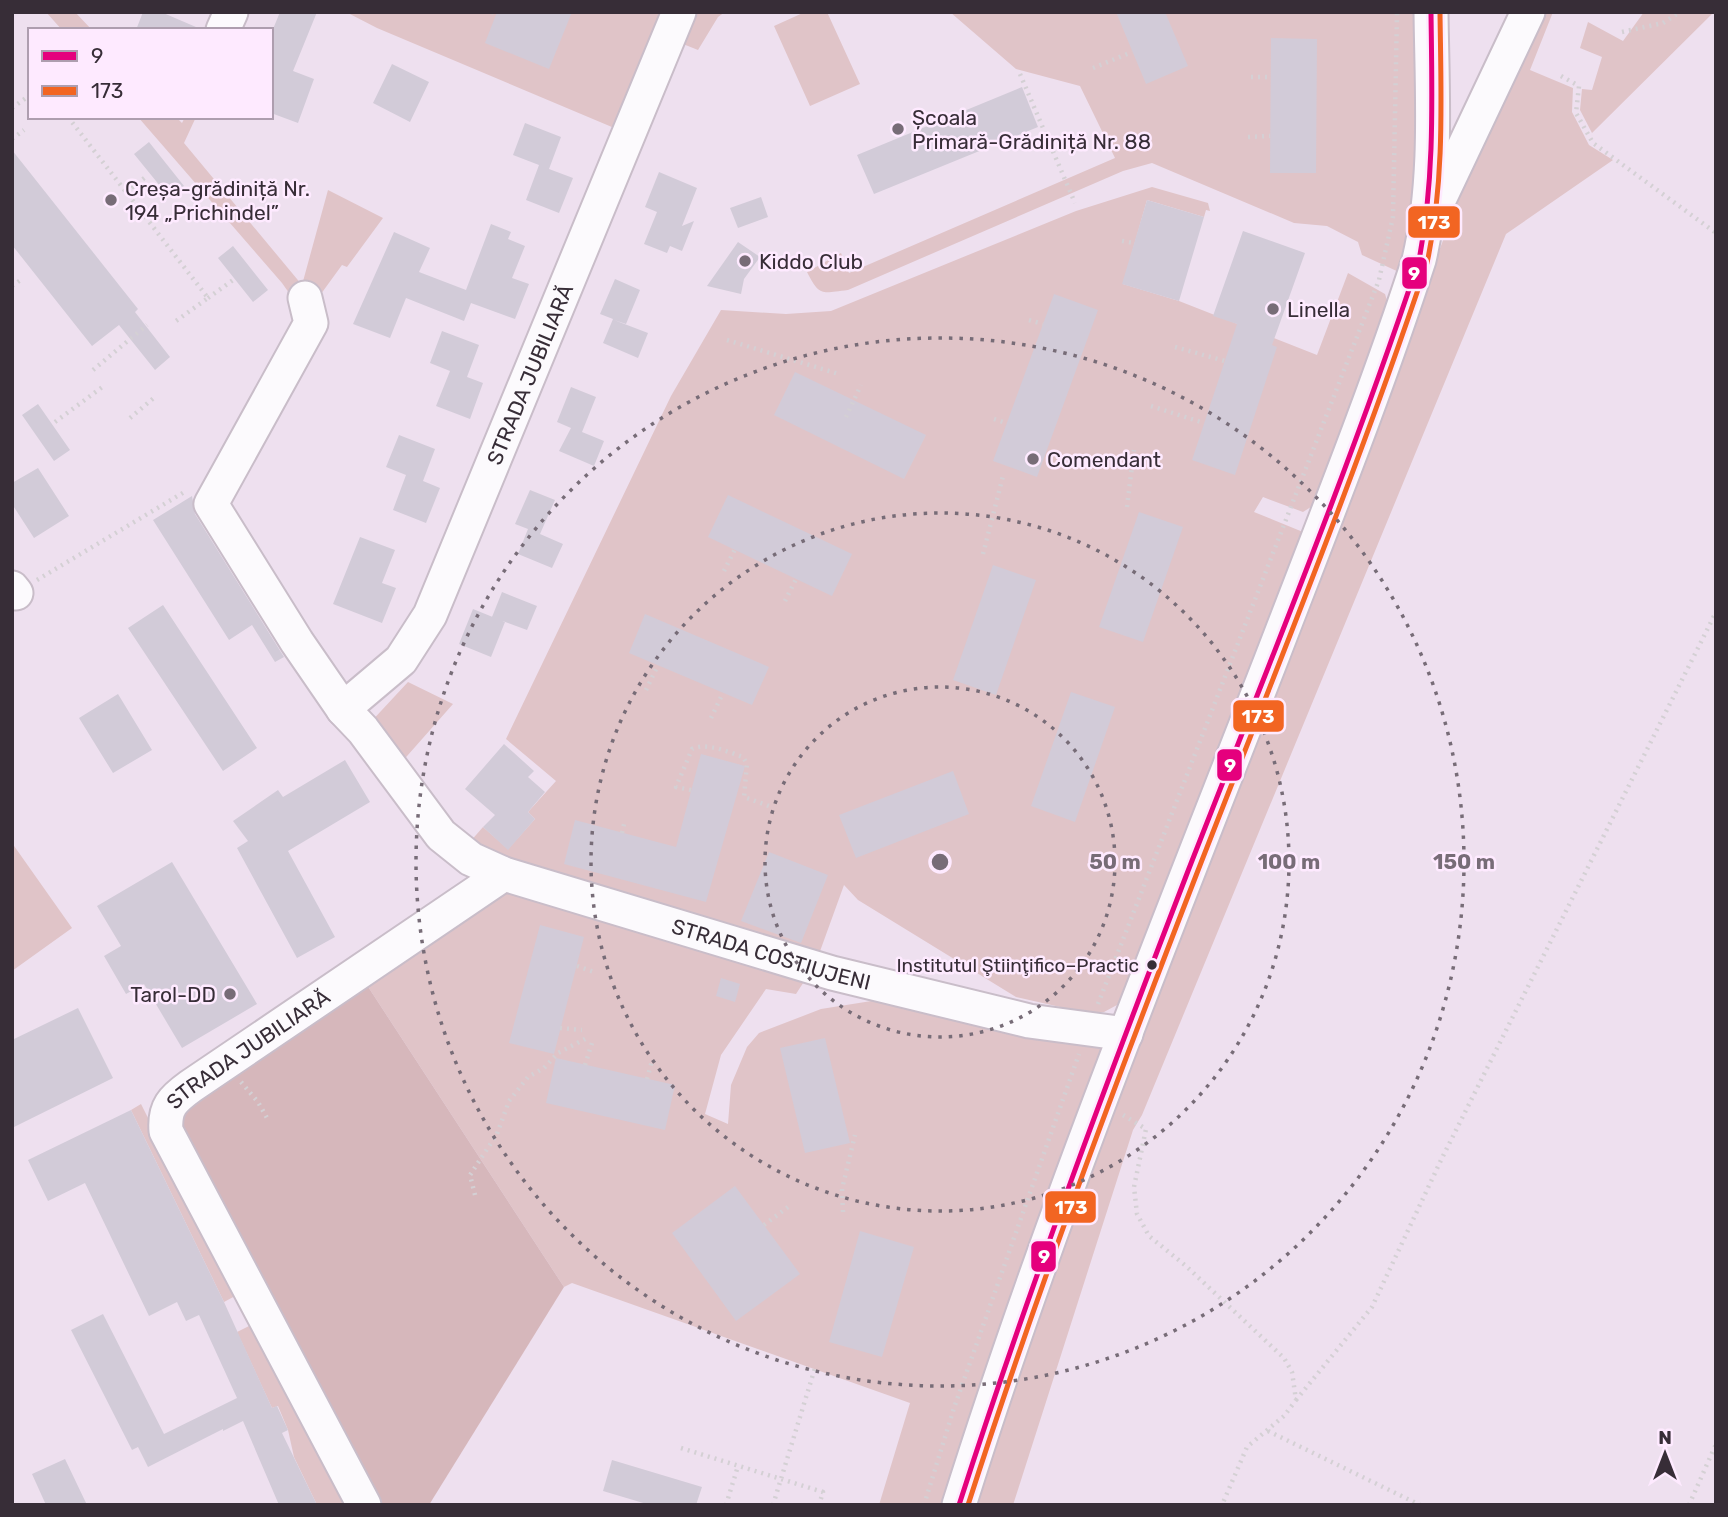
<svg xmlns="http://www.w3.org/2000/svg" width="1728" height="1517" viewBox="0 0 1728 1517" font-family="Rubik,sans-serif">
	<rect width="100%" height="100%" fill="#eee0ef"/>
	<path fill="#e0c4c8" d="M46 12H75L92 30H62Z
		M346 12H669L619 130 377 28Z
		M688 12H725L718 17 698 50 678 42Z
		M805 12H827L860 84 810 106 774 26Z
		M950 12H1416L1415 210 1401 273 1362 255 1358 242 1327 226 1294 223 1152 163 1123 171 848 290C821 293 820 297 807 272L841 253 849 273 1115 158 1080 86 1016 69Z
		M1543 12H1553L1530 70 1573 88 1572 112 1589 145 1613 160 1506 234 1142 1115 1133 1130 1013 1505H971L1003 1405 1467 177Z
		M1644 12H1714L1592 133 1580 110 1582 89 1592 90 1602 57 1580 48 1588 22 1623 41Z
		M138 117H176L182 123 185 117H196L184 143 302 285 328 190 383 218 347 267 342 265 318 298 294 300 282 283Z
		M1152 187 1208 203 1210 211 1206 210 1204 217 1147 200 1123 284 1179 301 1317 355 1348 273 1385 294 1389 307 1314 505 1303 512 1263 497 1254 512 1303 532 1129 990 1117 1005 1104 1012 1087 1013 1016 997 858 900 844 885 819 954 526 870 469 843 483 827 508 849 535 819 528 812 556 781 506 739 671 396 721 310 786 314 831 311 1076 211Z
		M408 682 453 704 400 764 368 725Z
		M12 843 72 928 12 971Z
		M512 884 638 926 687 948 807 977 796 994 766 989 721 1055 705 1114 728 1124 731 1085 747 1047 759 1033 821 1009 884 999 1094 1039 1105 1051 946 1505H879L910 1403 572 1283 564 1287 365 982Z
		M141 1104 237 1295 224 1302 131 1110Z
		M251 1325 353 1505H317L294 1457 288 1430 278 1406 272 1408 237 1332Z"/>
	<path fill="#d6b7bb" d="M365 982 564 1287 429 1505H379L178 1120V1112Z"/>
	<path fill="#d2cbd8" d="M143 12H161L203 30H136Z
		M280 12H317L293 71 314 79 298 123 271 113V34Z
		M497 12H572L549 69 485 43Z
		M1116 12H1165L1188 66 1146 84Z
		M1271 38 1317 39 1316 173H1270Z
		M392 64 429 82 410 122 373 103Z
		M1022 87 1038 127 874 194 857 155Z
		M525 123 561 137 549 169 573 178 559 213 526 200 539 165 513 155Z
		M149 142 184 186 169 197 134 154Z
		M12 150 138 309 135 312 170 357 155 370 119 325 92 346 12 245Z
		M659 172 697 188 682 226 694 221 682 251 670 246 667 253 644 244 657 212 645 207Z
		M761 197 768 217 738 228 730 208Z
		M1147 200 1204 217 1179 301 1122 284Z
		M491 224 511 232 508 239 525 246 512 278 529 284 515 319 471 303 464 321 406 298 390 338 353 324 394 232 430 248 419 272 466 290Z
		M1243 231 1305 253 1272 345 1277 347 1235 475 1192 460 1237 324 1213 316Z
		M738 242 760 257 744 279 741 294 707 286Z
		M233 246 268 290 253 302 218 258Z
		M615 279 640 290 626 324 614 320 648 333 638 358 603 343 613 319 600 314Z
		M1054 294 1098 310 1037 477 993 461Z
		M442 331 479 345 467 377 483 383 470 419 436 406 450 371 430 363Z
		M795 372 926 435 904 479 774 415Z
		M571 387 596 397 582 432 604 441 594 466 559 451 571 428 557 422Z
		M38 404 70 450 54 461 22 415Z
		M399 435 435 449 423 481 440 488 426 523 393 510 406 475 386 467Z
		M38 468 69 516 34 538 12 504V483Z
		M530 490 555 500 540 534 563 544 552 568 518 554 528 529 515 524Z
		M728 495 852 554 832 596 708 537Z
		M192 496 195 514 284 657 275 662 252 625 229 640 153 520Z
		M1139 512 1183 527 1143 642 1099 627Z
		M360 537 395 550 382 583 396 588 382 623 333 604Z
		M993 565 1036 580 996 695 953 680Z
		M502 592 537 606 527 630 492 617Z
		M163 605 257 748 223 771 128 628Z
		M473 609 505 622 491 657 459 644Z
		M645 614 769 667 752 705 629 653Z
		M1071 692 1115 707 1075 822 1031 806Z
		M118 694 152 750 113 773 79 718Z
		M504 744 534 771 528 777 545 792 528 812 535 819 508 850 483 827 495 815 465 789Z
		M701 754 745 766 706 902 564 864 575 820 676 847Z
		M345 760 370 802 288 851 335 937 297 958 237 848 248 841 233 821 278 790 283 797Z
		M953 771 969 814 856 858 839 815Z
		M769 852 828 875 801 943 741 921Z
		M172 862 257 1004 182 1048 144 984 126 994 104 956 121 946 97 906Z
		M540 925 584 937 554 1054 509 1043Z
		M721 978 740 984 735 1002 716 996Z
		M78 1008 113 1078 12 1128V1040Z
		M825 1038 850 1143 805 1153 780 1048Z
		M556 1058 675 1085 665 1130 546 1103Z
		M131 1110 224 1302 272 1408 277 1406 288 1430 282 1433 317 1505H279L243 1421 223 1431V1429L148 1467 138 1447 132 1450 71 1330 103 1314 164 1434 237 1398 199 1315 186 1321 177 1302 149 1316 85 1183 48 1201 28 1160Z
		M735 1186 800 1274 736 1321 672 1233Z
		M860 1231 914 1247 882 1357 829 1342Z
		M65 1459 87 1505H46L32 1474Z
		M612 1460 702 1487 696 1505H650L603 1491Z"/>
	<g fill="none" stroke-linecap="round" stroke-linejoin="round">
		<g stroke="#c9bdc9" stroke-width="37">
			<g id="minor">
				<path d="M223 30 231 12"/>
				<path d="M1436 206 1528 12"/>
				<path id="s1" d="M305 298 311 323 211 504 297 642 343 709 363 730 441 835 471 859 504 874 832 973 1029 1021 1126 1034"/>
				<path d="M12 588 16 593"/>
				<path id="s2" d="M343 709 401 660 430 615 679 12"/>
				<path id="s3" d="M364 1505 166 1131C164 1107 173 1099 191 1086L504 874"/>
				<path d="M959 1505C1049 1218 1162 940 1271 660 1322 527 1375 395 1419 260 1438 179 1432 94 1431 12"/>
			</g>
		</g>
		<path stroke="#d4d0d4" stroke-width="4.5" stroke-dasharray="2 5" stroke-linecap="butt" d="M492 12 497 14
			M1622 32 1663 23 1680 12
			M1093 68 1132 52
			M1020 74 1075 203
			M1561 76 1579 86 1576 113 1593 143 1716 233
			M1251 77H1271
			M12 108 30 95
			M68 117 208 298 176 321
			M1248 137 1270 136
			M12 139 24 130
			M126 192 147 176
			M1122 241 1134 243
			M12 286 22 279
			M208 298 233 280
			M1029 320 1043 324
			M727 340 839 374
			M1175 347 1225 361
			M93 370 147 325
			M1151 406 1204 423
			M846 417 861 385
			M130 418 156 396
			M994 419 1006 423
			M55 422 105 385
			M1127 507 1134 450
			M983 554 1003 476
			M724 571 735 549
			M37 580 186 491
			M785 601 796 579
			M646 690 658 665
			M711 718 723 693
			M691 790 676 787 692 749C707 742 728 752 743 757L747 764 744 797 769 806
			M622 833 625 820
			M577 966 594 972
			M1098 1004 1379 280 1393 217 1397 12
			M560 1028 582 1030
			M585 1065 592 1043
			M647 1079 652 1061
			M241 1082 258 1102 267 1118
			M1123 1115 1146 1129 1134 1187 1137 1214 1149 1236 1186 1266 1284 1358 1292 1372 1296 1400 1284 1416 1247 1447 1222 1505
			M475 1195 470 1175 497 1134 509 1101 528 1077 544 1068 558 1053 587 1038
			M843 1212 842 1189 855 1135
			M764 1225 788 1207
			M1296 1400 1372 1307 1442 1158 1716 612
			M1268 1431 1420 1505
			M681 1448 823 1492 819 1505
			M726 1505 738 1466
			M773 1505 815 1368
			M924 1505 954 1408 1079 1054
			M1689 1505 1716 1444"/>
		<use href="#minor" stroke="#fcfafd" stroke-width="33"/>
		<g stroke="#feeaff" stroke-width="10">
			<path id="bus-1" d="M959 1505C1028 1291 1107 1081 1188 871 1267 669 1350 467 1419 260 1435 178 1432 96 1431 12"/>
		</g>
		<g stroke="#feeaff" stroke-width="10">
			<path id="bus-2" d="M968 1505C1037 1291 1116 1082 1197 873 1276 670 1358 469 1427 263 1445 180 1441 96 1440 12"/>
		</g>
		<use href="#bus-1" stroke="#e5007d" stroke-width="5"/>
		<use href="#bus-2" stroke="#f26522" stroke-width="5"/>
	</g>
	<g fill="none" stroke="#776c77" stroke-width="3.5" stroke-dasharray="3.5 7">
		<circle cx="940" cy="862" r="175"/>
		<circle cx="940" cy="862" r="349"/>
		<circle cx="940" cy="862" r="524"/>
	</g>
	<g fill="#776c77" stroke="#feeaff" stroke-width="2.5">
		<circle cx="898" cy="129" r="7"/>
		<circle cx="111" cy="200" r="7"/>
		<circle cx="745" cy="261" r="7"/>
		<circle cx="1273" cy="309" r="7"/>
		<circle cx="1033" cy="459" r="7"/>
		<circle cx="230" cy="994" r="7"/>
	</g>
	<circle fill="#372d37" stroke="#feeaff" stroke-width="2.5" cx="1152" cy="965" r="6"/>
	<g text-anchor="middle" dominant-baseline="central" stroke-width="5" stroke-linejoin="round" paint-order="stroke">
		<g font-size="19" fill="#372d37" stroke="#feeaff" text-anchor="end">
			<text x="1139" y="965">Institutul Ştiinţifico–Practic</text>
		</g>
		<g font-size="21" fill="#372d37" stroke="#feeaff" text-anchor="start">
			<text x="912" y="117">Școala<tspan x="912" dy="24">Primară-Grădiniță Nr. 88</tspan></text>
			<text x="125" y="188">Creșa-grădiniță Nr.<tspan x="125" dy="24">194 „Prichindel”</tspan></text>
			<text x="759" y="261">Kiddo Club</text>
			<text x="1287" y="309">Linella</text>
			<text x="1047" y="459">Comendant</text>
			<text x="216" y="994" text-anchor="end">Tarol-DD</text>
		</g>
		<g font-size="21" fill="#372d37" stroke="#feeaff">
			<text stroke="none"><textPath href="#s2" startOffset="390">STRADA JUBILIARĂ</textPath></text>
			<text stroke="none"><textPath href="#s1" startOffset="990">STRADA COSTIUJENI</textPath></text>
			<text stroke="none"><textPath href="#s3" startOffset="546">STRADA JUBILIARĂ</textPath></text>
		</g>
	</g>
	<circle cx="940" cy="862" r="10" fill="#776c77" stroke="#feeaff" stroke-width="3.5"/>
	<g font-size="21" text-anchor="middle" font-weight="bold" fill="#776c77" stroke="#feeaff" stroke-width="5" stroke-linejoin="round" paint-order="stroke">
		<text x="1115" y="869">50 m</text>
		<text x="1289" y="869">100 m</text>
		<text x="1464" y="869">150 m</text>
	</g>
	<g stroke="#feeaff" stroke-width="2.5">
		<rect x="1407" y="205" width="54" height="34" rx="7" fill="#f26522"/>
		<rect x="1401" y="256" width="27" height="34" rx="7" fill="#e5007d"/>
		<rect x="1232" y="699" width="53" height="34" rx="7" fill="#f26522"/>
		<rect x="1216" y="748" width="27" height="34" rx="7" fill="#e5007d"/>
		<rect x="1044" y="1190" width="53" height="34" rx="7" fill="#f26522"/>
		<rect x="1030" y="1240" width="27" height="33" rx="7" fill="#e5007d"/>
	</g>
	<g font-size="19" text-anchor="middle" font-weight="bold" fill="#fff">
		<text x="1434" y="229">173</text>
		<text x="1414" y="280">9</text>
		<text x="1258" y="723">173</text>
		<text x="1230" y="772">9</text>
		<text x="1071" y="1214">173</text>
		<text x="1044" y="1263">9</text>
	</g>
	<rect width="1728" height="1517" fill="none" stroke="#372d37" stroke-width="28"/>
	<rect x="28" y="28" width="245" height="91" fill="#feeaff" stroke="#ae9eaf" stroke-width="2"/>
	<rect x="42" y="51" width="35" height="10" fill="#e5007d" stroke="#ae9eaf" stroke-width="2"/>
	<text x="91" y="63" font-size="21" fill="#372d37">9</text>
	<rect x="42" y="86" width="35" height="10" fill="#f26522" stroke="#ae9eaf" stroke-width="2"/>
	<text x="91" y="98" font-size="21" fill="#372d37">173</text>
	<g transform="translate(1665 1454)" stroke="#feeaff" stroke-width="5" paint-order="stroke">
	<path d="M0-5L12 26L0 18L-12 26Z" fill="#372d37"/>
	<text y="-10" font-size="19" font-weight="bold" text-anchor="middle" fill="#372d37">N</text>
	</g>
</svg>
